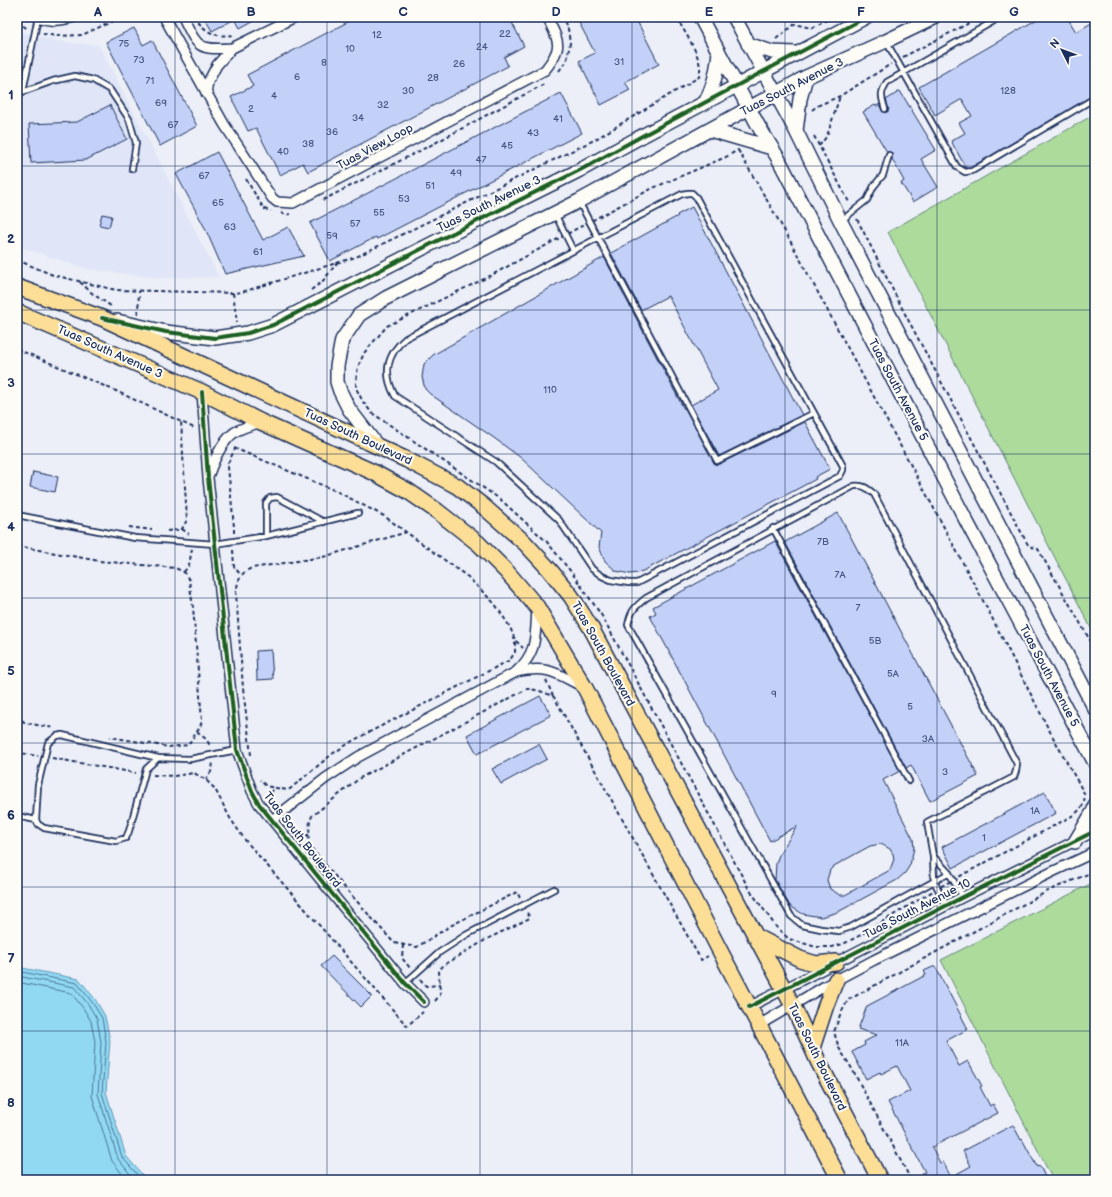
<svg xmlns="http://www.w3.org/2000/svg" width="1112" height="1197" viewBox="0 0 1112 1197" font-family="'Balsamiq Sans',sans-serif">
	<rect width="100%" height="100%" fill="#eceff7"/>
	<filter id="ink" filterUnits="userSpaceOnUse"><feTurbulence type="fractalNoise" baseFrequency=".025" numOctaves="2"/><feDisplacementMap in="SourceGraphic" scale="8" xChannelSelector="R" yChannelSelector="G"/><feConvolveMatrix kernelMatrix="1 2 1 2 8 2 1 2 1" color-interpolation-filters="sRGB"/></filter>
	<g filter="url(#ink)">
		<path fill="#e0e6f7" d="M17 30 19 32 62 42 99 45 219 277 158 278 87 269 17 246Z"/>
		<path fill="#acdb9b" stroke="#64857c" d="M1095 114V636L888 232Z
			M1092 883 1095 884V1180H1053L941 960Z"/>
		<path fill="#91d9f2" stroke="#6295b7" d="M17 967 79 979 95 999 105 1016 110 1041 106 1092 126 1156 147 1180H17Z"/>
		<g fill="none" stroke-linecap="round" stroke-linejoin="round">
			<path stroke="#4a7399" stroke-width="1" d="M17 971 77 983 92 1002 102 1018 106 1042 102 1093 122 1157 142 1180
				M17 976 74 987 88 1004 97 1019 101 1042 98 1094 118 1159 135 1180
				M17 982 71 993 83 1008 91 1021 95 1042 92 1096 112 1161 127 1180"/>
		</g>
		<path fill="#c3d0f7" stroke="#1b2f5e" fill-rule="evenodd" d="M204 17H260L240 28 235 19 212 31Z
			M357 17H509L524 46 504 57 508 66 308 172 303 163 280 175 256 128 248 131 231 97 253 86 247 75Z
			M576 17H635L659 64 625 82 630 90 601 105 579 61 595 53Z
			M1041 17H1067L1076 32 1095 21V55L1091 57 1095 65V94L970 168H966L951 141 965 133 959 123 972 116 962 99 935 115 919 87Z
			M134 28 143 45 152 40 197 126 160 146 106 42Z
			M900 91 936 150 921 159 938 187 913 202 901 183 904 181 892 159V153L887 152 863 112 875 105 876 106 880 104 882 111 886 112 889 109 886 100Z
			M561 93 582 133 377 239 376 237 330 261 310 223Z
			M110 105 127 139 86 160 31 163 29 124 77 122Z
			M217 152 263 240 288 227 304 256 225 274 205 228 176 174Z
			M692 207 802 415 719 456 691 405 718 390 668 296 641 310 611 253 678 216 677 215Z
			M102 214 112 216 109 227 99 225Z
			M604 257 684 409 685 408 715 464H719L805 422 830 469 815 477 816 479 645 570 637 573 630 574 616 571 605 561 599 547 601 533 521 458 494 438 430 394 425 389 422 377 424 364 433 355Z
			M33 472 58 477 55 492 30 487Z
			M838 513 978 776 930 801 911 765 906 768 785 542Z
			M775 541 900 771 883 780 913 839 914 848 910 865 905 873 897 880 838 912 821 917 803 914 790 906 775 880 776 863 779 855 797 826 770 841 650 616 656 613 653 607ZM881 844 890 849 893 854 894 859 890 870 845 895H840L830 889 827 880 830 870 834 866 870 846Z
			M271 650 273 679 257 680 256 651Z
			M540 696 551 715 477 754 467 735Z
			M539 744 547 759 501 784 492 769Z
			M1045 792 1056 813 953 868 942 847Z
			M332 956 372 996 361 1007 321 966Z
			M935 966 968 1029 946 1041 959 1066 968 1061 982 1086 980 1087 990 1106 993 1104 998 1113 932 1147 940 1163 943 1162 951 1177 971 1166 963 1151 1013 1125 1021 1140 1022 1139 1037 1167 1040 1166 1045 1177 1039 1180H925L922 1173 925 1172 888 1102 910 1091 897 1066 881 1074 880 1072 866 1079 852 1052 865 1045 864 1042 877 1035 858 1029 867 1006 926 975 924 971Z"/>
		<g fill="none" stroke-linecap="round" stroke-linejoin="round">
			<g stroke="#1b2f5e" stroke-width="8">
				<path id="lane" d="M887 43 957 167 965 172 972 171 1095 98
					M17 79 23 91
					M23 91 38 17
					M17 94 53 81 75 76 93 80 110 90 129 119 136 143 132 169
					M885 109C881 96 880 93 887 82L1001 17
					M688 193H692L696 197 843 466V470L840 476 637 583H629L611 580 602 576 592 569 559 520 496 462 395 396C383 374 386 355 406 338L682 194Z
					M579 202 717 461 814 413
					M555 214 573 250
					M841 221 867 200 874 186 883 175 889 155
					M17 515 135 538 215 544 266 536 358 513
					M773 528 909 781
					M266 536V503L270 498 277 497 324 522
					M158 758 146 769 129 831 126 838 116 841 44 828 38 824 36 820 38 785 48 743 57 736 62 735 158 758 190 759 237 750
					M17 816 36 820
					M933 856 949 873 963 897
					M946 905 934 881 933 856 927 822 1014 777 1016 771 1017 764 874 494C867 488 864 485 854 486L646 598C635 607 631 610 628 625L791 916 802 925 821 929 839 931 851 927 949 873
					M405 983 440 952 466 935 554 889"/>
			</g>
			<g stroke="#1b2f5e" stroke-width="12">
				<path id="street" d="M37 17C50 22 61 21 75 17
					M164 17 224 124 272 198 277 202 293 203 545 70C564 46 559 42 547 17
					M183 17C198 48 197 50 232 48
					M206 93 208 82 217 65 232 48 295 17
					M202 392 208 478 237 750 252 791 259 804 272 820 405 983 424 1002
					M209 474C214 460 222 441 235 432 243 427 253 425 261 422
					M516 672C538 652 535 636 537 608
					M272 820 326 778 358 757 516 672C549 665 556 673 583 687
					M749 1007 963 897 1095 831
					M759 1025 825 986 874 960 1052 872 1095 852"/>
			</g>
			<g stroke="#1b2f5e" stroke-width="16">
				<path id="secondary" d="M700 17 759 127 778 158 969 526 1095 763
					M734 17 796 131 841 222 1095 709
					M748 44 772 52 795 53
					M705 103C714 85 717 72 719 52
					M710 130 772 148
					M796 131 800 99 806 77
					M117 321 166 332 215 338 248 333 273 325 437 241 582 169 642 136 866 17
					M378 447 349 409 340 391 337 382V366L342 340 359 315 386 298 579 201 806 77 886 41 936 17
					M1075 842 1094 810 1095 805
					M1092 854H1095"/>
			</g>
			<g stroke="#1b2f5e" stroke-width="18">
				<path id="primary" d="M17 287 102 318 407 460 457 486 483 506 525 543 549 569 571 596 591 628 793 1006 818 1061 880 1180
					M17 312 202 392 261 422 373 472 408 491 437 511 478 543 507 572 537 607 585 688 719 949 840 1180
					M755 936 800 959 816 964 836 962
					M812 1048 826 1005 836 980"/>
			</g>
			<path stroke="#1b2f5e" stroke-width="2" stroke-dasharray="4 3" stroke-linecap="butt" d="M17 22 28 29
				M198 22C209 34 216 37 232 35
				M43 34 57 36 82 35 122 17
				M776 39 795 24 812 28 833 17
				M903 57 981 17
				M559 71 567 60 570 43 568 29 562 17
				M812 110 817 106 840 96 891 64
				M814 136 850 204
				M819 146 827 136 840 96
				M738 150 787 235 922 486 988 610 1048 728 1084 793C1086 804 1081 810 1072 816L938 888 857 937 843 944 832 947H816L789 939 777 928 749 889 602 616 572 573 547 542 500 499 372 413 363 402 356 388V380L358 367 364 353 387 326 490 276 589 222 653 188 726 157Z
				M246 179 264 209 271 211
				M323 200 435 143 546 83
				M281 213 286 215 290 214
				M857 219 904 312 1027 543 1029 546 1038 549 1095 649
				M17 260 53 275 116 290 233 293 242 292 356 257 594 140 699 77C705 60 685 33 676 17
				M80 282 93 294 111 306
				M311 290 322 282 337 263
				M233 293 237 322
				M138 314 139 291
				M17 349 116 391 194 428
				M234 448 336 491 384 516 468 577 495 604 510 627 515 640V652L510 660 354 740 332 754 290 789 287 790 266 786 260 780
				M129 527 152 530
				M182 529 189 534
				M167 531 177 530 182 529 187 520 181 421
				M234 533V527L228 467V463L235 449
				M17 546 99 561 175 568 184 572 189 580 193 607 202 721 200 727 188 745 169 747 110 737
				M233 550 234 567 241 575
				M184 572 189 565 192 549
				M516 641 523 648
				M546 680 553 696
				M17 715 25 723 55 728
				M197 732 206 739 211 747
				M17 755 20 753 38 756
				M251 755 243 688 236 593C238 580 240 573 252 568L323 557 407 532
				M52 758 136 773
				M153 775 174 776 194 773 206 780 215 789 230 818 245 840 407 1026 423 1012
				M206 780 212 770 213 762
				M270 800 273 788
				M298 835H309
				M520 898 517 892 450 926 417 947 394 943 345 888 308 844 310 821 312 816 360 778 527 689C535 689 547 693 554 697L701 960 708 956
				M403 945 402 958 410 968
				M420 979 426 986 440 985
				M435 1001 440 995 439 970 444 965 487 939 530 918 526 911
				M911 1180 851 1067 839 1048 834 1032 840 1015 848 1000 1050 890 1095 871"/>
			<use href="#lane" stroke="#fdfcf7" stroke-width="4.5"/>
			<use href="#street" stroke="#fdfcf7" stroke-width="9"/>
			<use href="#secondary" stroke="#fdfcf7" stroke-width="13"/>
			<use href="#primary" stroke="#fcde96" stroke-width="15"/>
			<g stroke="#fdfcf7" stroke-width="6">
				<path id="cycleway" d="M102 318 166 332 215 338 248 333 273 325 437 241 582 169 642 136 866 17
					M202 392 208 478 237 750 252 791 259 804 272 820 405 983 424 1002
					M749 1007 963 897 1095 831"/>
			</g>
			<use href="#cycleway" stroke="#1b5e20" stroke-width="4"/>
		</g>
	</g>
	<path fill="none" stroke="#1b2f5e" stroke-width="1" stroke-opacity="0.55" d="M175 17V1180M327 17V1180M480 17V1180M632 17V1180M785 17V1180M937 17V1180M17 166H1095M17 310H1095M17 454H1095M17 598H1095M17 743H1095M17 887H1095M17 1031H1095"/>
	<g text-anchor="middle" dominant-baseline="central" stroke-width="4" stroke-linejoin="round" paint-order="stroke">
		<g font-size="10" fill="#455784">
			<text x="505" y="34">22</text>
			<text x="377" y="35">12</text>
			<text x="124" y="44">75</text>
			<text x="482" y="47">24</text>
			<text x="350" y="49">10</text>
			<text x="139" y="60">73</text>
			<text x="619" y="62">31</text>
			<text x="324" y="63">8</text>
			<text x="459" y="64">26</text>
			<text x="297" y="77">6</text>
			<text x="433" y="78">28</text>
			<text x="150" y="81">71</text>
			<text x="408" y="91">30</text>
			<text x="1008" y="91">128</text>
			<text x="274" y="96">4</text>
			<text x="161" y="103">69</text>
			<text x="383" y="105">32</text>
			<text x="251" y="109">2</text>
			<text x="358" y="118">34</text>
			<text x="558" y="119">41</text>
			<text x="173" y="125">67</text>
			<text x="332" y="132">36</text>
			<text x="533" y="133">43</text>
			<text x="308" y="144">38</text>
			<text x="507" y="146">45</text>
			<text x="283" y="152">40</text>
			<text x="481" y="160">47</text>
			<text x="456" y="173">49</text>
			<text x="204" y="176">67</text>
			<text x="430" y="186">51</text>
			<text x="404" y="199">53</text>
			<text x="218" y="203">65</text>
			<text x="379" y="213">55</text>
			<text x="355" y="224">57</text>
			<text x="230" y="227">63</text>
			<text x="332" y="236">59</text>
			<text x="258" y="252">61</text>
			<text x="550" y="390">110</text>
			<text x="823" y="542">7B</text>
			<text x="840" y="575">7A</text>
			<text x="858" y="608">7</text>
			<text x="875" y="641">5B</text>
			<text x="893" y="674">5A</text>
			<text x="774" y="694">9</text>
			<text x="910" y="707">5</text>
			<text x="928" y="739">3A</text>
			<text x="945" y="772">3</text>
			<text x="1035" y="811">1A</text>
			<text x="984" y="838">1</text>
			<text x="902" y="1043">11A</text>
		</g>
		<g font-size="12" fill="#1b2f5e" stroke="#fdfcf7">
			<text transform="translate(792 87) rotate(-27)">Tuas South Avenue 3</text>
			<text transform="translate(375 147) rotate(-28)">Tuas View Loop</text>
			<text transform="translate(489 204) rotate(-26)">Tuas South Avenue 3</text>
			<text transform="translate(110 352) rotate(24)">Tuas South Avenue 3</text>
			<text transform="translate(898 390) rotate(62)">Tuas South Avenue 5</text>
			<text transform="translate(358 437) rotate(25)">Tuas South Boulevard</text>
			<text transform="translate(603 654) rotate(61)">Tuas South Boulevard</text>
			<text transform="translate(1049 676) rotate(62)">Tuas South Avenue 5</text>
			<text transform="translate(302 840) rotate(52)">Tuas South Boulevard</text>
			<text transform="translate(917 909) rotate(-27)">Tuas South Avenue 10</text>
			<text transform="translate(817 1057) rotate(64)">Tuas South Boulevard</text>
		</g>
	</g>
	<rect width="1112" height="1197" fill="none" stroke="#fdfcf7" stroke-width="44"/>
	<g transform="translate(1062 50) rotate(312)" stroke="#fdfcf7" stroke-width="3" paint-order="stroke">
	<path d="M0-3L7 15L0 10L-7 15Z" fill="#1b2f5e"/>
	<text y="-6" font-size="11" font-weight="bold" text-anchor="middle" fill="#1b2f5e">N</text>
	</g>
	<rect x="22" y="22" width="1068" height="1153" fill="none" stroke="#1b2f5e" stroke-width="1.5"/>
	<g font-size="13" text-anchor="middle" font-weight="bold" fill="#1b2f5e">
		<text x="98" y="16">A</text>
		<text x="251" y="16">B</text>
		<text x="403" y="16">C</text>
		<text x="556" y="16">D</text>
		<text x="709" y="16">E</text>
		<text x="861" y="16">F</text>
		<text x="1014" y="16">G</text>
		<text x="11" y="99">1</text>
		<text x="11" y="243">2</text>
		<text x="11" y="387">3</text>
		<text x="11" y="531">4</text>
		<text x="11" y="675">5</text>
		<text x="11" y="819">6</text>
		<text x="11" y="963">7</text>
		<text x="11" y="1107">8</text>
	</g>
</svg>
